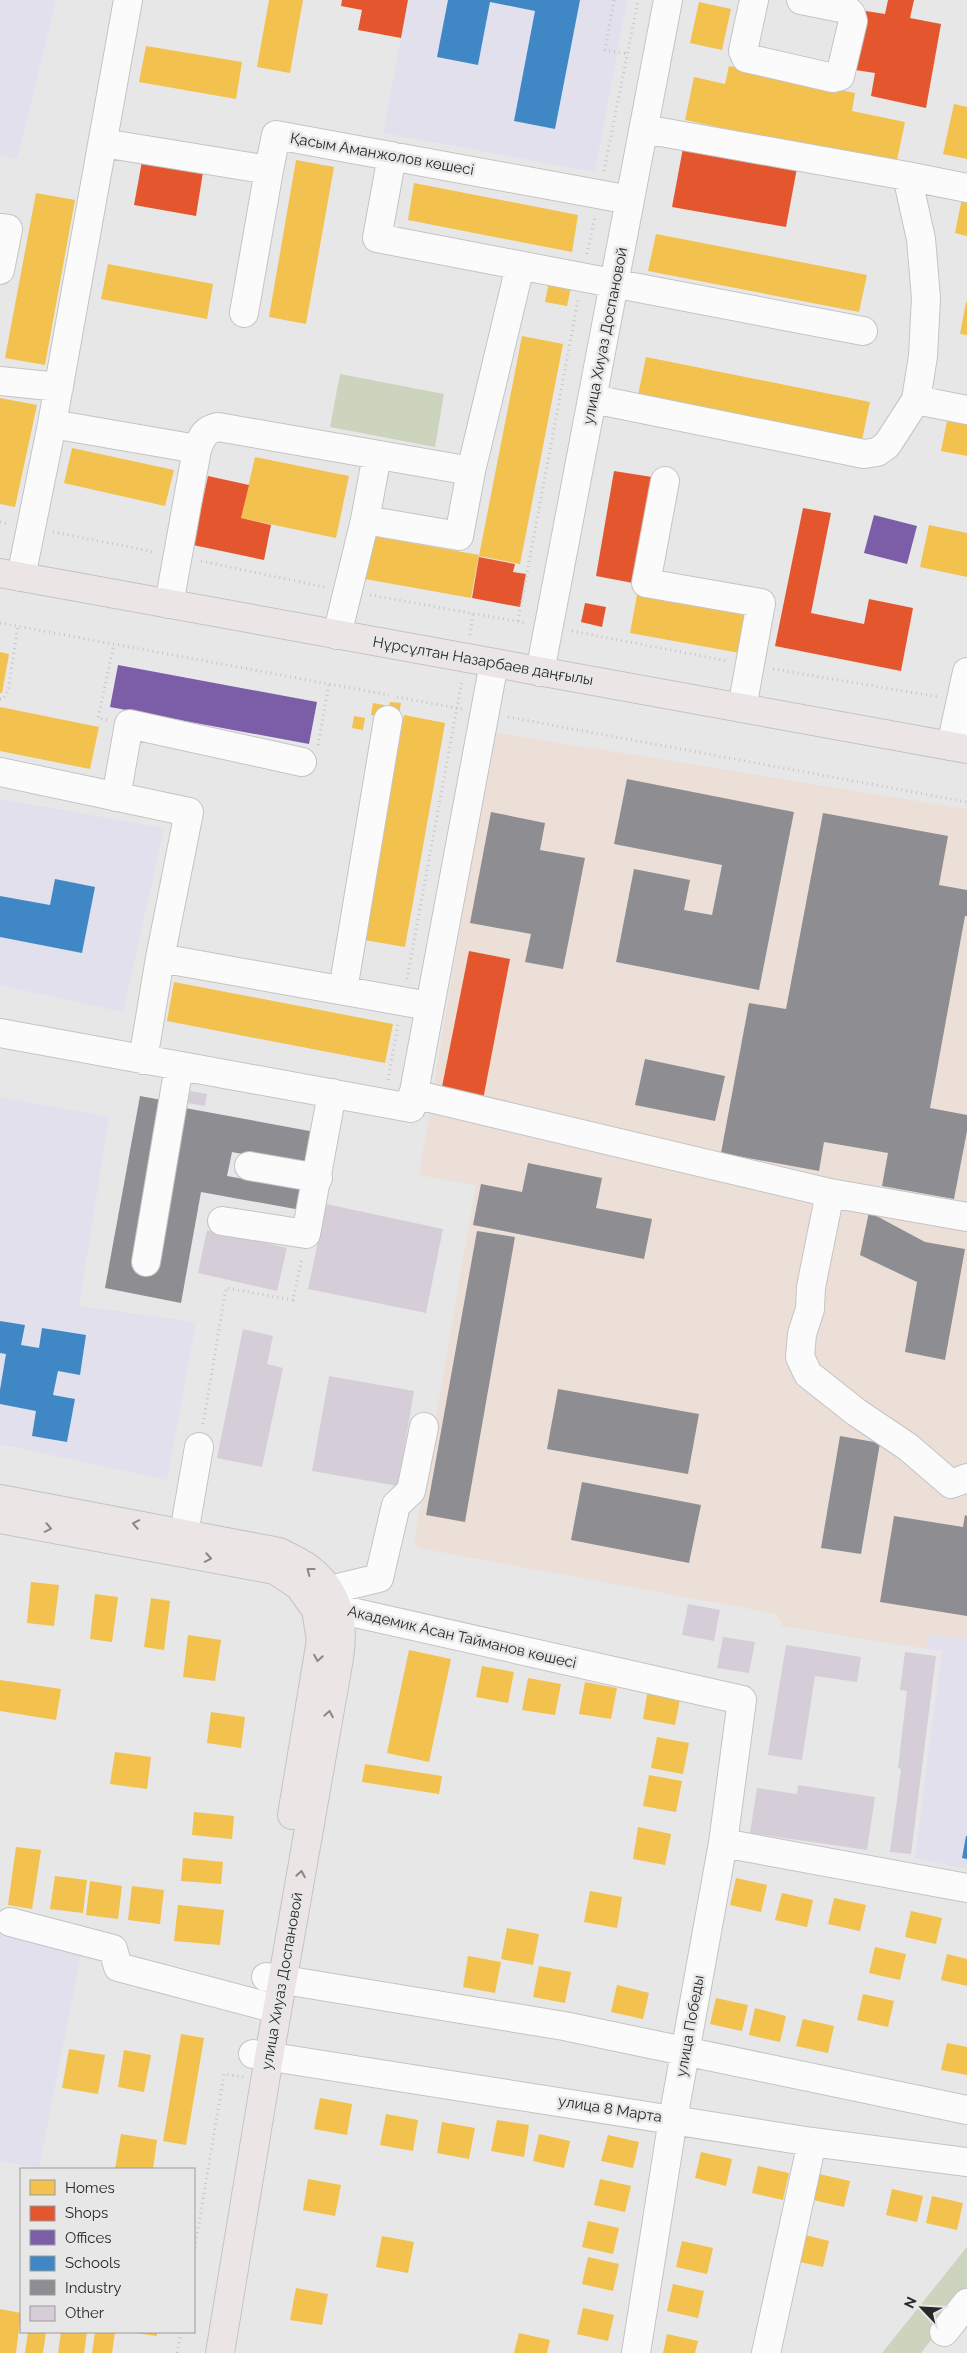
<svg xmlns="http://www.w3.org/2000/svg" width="967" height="2353" viewBox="0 0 967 2353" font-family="Raleway,sans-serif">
	<rect width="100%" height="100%" fill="#e7e7e8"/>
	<path fill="#ebdfd8" d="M493 732 967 809V1638L928 1635 927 1649 782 1626 777 1614 424 1549 414 1544 476 1185 419 1175Z"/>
	<path fill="#e1e0ec" d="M0 0H56L17 159 0 156Z
		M408 0H627L595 172 383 133Z
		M0 799 164 828 123 1012 0 985Z
		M0 1097 109 1117 79 1306 196 1322 167 1480 0 1444Z
		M927 1635 967 1638V1869L915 1858 942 1651 927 1649Z
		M0 1935 81 1954 39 2168 0 2161Z"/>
	<path fill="#ccd4bd" d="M340 374 444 394 435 447 330 427Z
		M967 2247V2294L921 2353H882Z"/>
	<path fill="#f2c14e" d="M269 0H303L290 73 257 67Z
		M699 2 731 9 722 50 690 43Z
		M146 46 242 62 236 99 139 82Z
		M729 66 855 93 852 111 905 122 896 165 685 120 694 77 725 84Z
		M954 104 967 107V159L943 154Z
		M296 160 334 167 306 324 269 317Z
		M414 183 578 215 572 252 408 220Z
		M36 193 75 200 45 365 5 358Z
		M963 193 967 194V236L955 233Z
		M656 234 867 275 859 312 648 271Z
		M108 264 213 284 207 319 101 299Z
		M549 282 571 287 567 306 545 302Z
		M966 302H967V335L960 334Z
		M522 336 563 344 520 564 479 556Z
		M646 357 870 402 862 440 638 395Z
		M0 398 37 405 15 507 0 504Z
		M949 411 967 415V456L941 451Z
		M72 448 174 470 165 506 64 483Z
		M255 457 349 476 336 538 241 518Z
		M929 525 967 533V577L920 567Z
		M372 536 479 555 471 598 365 579Z
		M637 595 747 615 740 653 630 633Z
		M0 652 9 654 2 693H0Z
		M390 702 401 703 399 715 388 713Z
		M373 703 384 705 382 717 371 715Z
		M0 707 99 727 90 769 0 751Z
		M404 715 445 723 405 947 364 940Z
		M354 716 365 718 363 730 352 728Z
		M174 982 393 1024 385 1063 167 1021Z
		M31 1582 59 1585 54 1626 27 1623Z
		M95 1594 118 1597 112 1642 90 1639Z
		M151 1598 170 1601 164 1650 144 1647Z
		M188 1635 221 1640 215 1681 183 1677Z
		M409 1650 451 1659 429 1762 387 1753Z
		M482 1666 514 1672 508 1703 476 1697Z
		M528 1678 561 1684 555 1715 522 1710Z
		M0 1680 61 1689 56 1720 0 1711Z
		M585 1682 617 1688 611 1719 579 1714Z
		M648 1688 681 1694 675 1725 643 1719Z
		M211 1712 245 1717 241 1748 207 1743Z
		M657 1737 689 1743 683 1774 651 1768Z
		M115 1752 151 1757 147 1789 110 1784Z
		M365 1764 442 1776 439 1794 362 1782Z
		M649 1775 682 1781 676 1812 643 1806Z
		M194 1812 234 1816 232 1839 192 1835Z
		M638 1827 671 1834 665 1865 633 1859Z
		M16 1847 41 1850 32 1909 8 1905Z
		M183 1858 223 1862 221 1884 181 1881Z
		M55 1876 87 1880 83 1913 50 1909Z
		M736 1878 767 1885 761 1912 730 1905Z
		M90 1881 122 1886 118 1919 86 1915Z
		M132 1886 164 1890 160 1924 128 1920Z
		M590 1891 622 1897 617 1928 584 1922Z
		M782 1893 813 1900 807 1927 775 1920Z
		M834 1898 866 1905 860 1931 828 1924Z
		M178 1905 224 1910 220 1945 174 1941Z
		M911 1911 942 1918 936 1944 905 1937Z
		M507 1928 539 1934 533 1965 501 1959Z
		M875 1947 906 1954 900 1980 869 1973Z
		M947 1954 967 1959V1986L941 1980Z
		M468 1956 501 1962 495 1993 463 1987Z
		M539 1966 571 1972 565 2003 533 1997Z
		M617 1985 649 1993 643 2019 611 2012Z
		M863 1994 894 2001 888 2027 857 2020Z
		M716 1998 748 2005 742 2031 710 2024Z
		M755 2008 786 2016 780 2042 749 2035Z
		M803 2019 834 2026 828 2053 796 2046Z
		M181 2034 204 2038 186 2145 163 2141Z
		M947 2043 967 2047V2075L941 2070Z
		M69 2049 105 2055 98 2094 62 2088Z
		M124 2050 151 2055 144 2092 118 2087Z
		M320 2098 352 2104 347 2135 314 2129Z
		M386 2114 418 2120 413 2151 380 2145Z
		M497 2120 529 2125 524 2157 491 2151Z
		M442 2122 475 2128 469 2159 437 2153Z
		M121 2134 157 2140 153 2169H115Z
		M539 2134 570 2141 564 2168 533 2161Z
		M608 2135 639 2142 633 2168 601 2161Z
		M701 2152 732 2159 726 2186 695 2178Z
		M758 2166 789 2173 783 2200 752 2193Z
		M819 2174 850 2181 844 2207 813 2200Z
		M308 2179 341 2185 335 2216 303 2210Z
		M600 2179 631 2186 625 2212 594 2205Z
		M892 2189 923 2196 917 2222 886 2215Z
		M932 2196 963 2203 957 2230 926 2223Z
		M588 2221 619 2228 613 2254 582 2247Z
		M797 2233 829 2241 823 2267 791 2260Z
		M382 2236 414 2242 408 2273 376 2267Z
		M682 2241 713 2248 707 2274 676 2267Z
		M588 2257 619 2264 613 2291 582 2284Z
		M673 2284 704 2291 698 2318 667 2311Z
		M296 2288 328 2294 322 2325 290 2320Z
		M583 2308 614 2315 608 2341 577 2334Z
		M0 2309 21 2313 16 2353H0Z
		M28 2332H46L43 2353H25Z
		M61 2332H87L84 2353H58Z
		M95 2332H115L112 2353H92Z
		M128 2332H157V2336Z
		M519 2333 550 2340 547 2353H514Z
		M667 2334 698 2341 695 2353H663Z"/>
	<path fill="#e4572e" d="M342 0H408L401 38 358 30 362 10 341 6Z
		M888 0H914L910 18 941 24 926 108 871 96 875 73 855 70 866 11 885 14Z
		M683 148 797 168 786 227 672 207Z
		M142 161 203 172 196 216 134 205Z
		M614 471 652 477 633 583 596 576Z
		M208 476 249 485 241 518 271 525 264 560 193 545Z
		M803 508 831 513 811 613 864 624 869 599 913 608 901 671 775 646Z
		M479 557 515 564 513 572 526 574 520 607 472 598Z
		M585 603 606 607 602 627 581 622Z
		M469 951 510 959 482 1105 440 1097Z"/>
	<path fill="#7b5ea7" d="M874 515 917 526 907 564 864 553Z
		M118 665 317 702 309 744 110 707Z"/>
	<path fill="#3f88c5" d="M448 0H580L555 129 514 121 535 11 490 2 478 65 437 57Z
		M55 879 95 887 82 953 0 937V896L50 905Z
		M0 1321 25 1325 21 1345 39 1348 42 1328 86 1335 80 1375 58 1371 53 1395 75 1399 67 1442 32 1436 36 1411 0 1404V1390L6 1354 0 1353Z
		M966 1836H967V1859L962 1858Z"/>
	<path fill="#8d8d92" d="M627 779 794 812 759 990 616 962 634 869 690 880 684 910 712 915 722 865 614 844Z
		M491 812 545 823 540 850 585 858 563 969 525 962 531 934 470 923Z
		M823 813 948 836 939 885 967 890V916H965L930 1108 967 1115V1131L954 1199 882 1186 888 1153 824 1142 819 1171 721 1153 749 1003 786 1009Z
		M645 1059 725 1076 715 1121 635 1105Z
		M140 1096 167 1101 135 1272 154 1275 185 1108 315 1132 308 1166 232 1152 227 1176 305 1190 301 1210 201 1192 181 1303 105 1288Z
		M528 1163 602 1178 596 1208 652 1219 644 1259 473 1225 481 1184 522 1192Z
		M869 1212 925 1242 965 1249 945 1360 905 1352 917 1282 860 1255Z
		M477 1231 515 1237 465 1522 426 1515Z
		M558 1389 699 1414 688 1474 547 1449Z
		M840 1436 880 1443 861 1554 821 1548Z
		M582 1482 701 1505 689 1563 571 1540Z
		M965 1515 967 1516V1616L880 1602 894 1516 963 1527Z"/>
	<path fill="#d5ced8" d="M189 1091 207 1094 205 1106 187 1103Z
		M326 1204 443 1229 426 1313 308 1289Z
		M207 1230 287 1248 277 1291 198 1273Z
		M243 1329 273 1336 267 1364 283 1368 262 1467 217 1458Z
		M329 1376 414 1391 398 1486 312 1471Z
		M688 1604 720 1610 714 1641 682 1635Z
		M723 1637 755 1642 749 1673 717 1668Z
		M786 1645 861 1657 857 1682 815 1676 802 1760 768 1755Z
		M905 1652 936 1656 911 1854 890 1852 901 1769 898 1768 907 1691 900 1690Z
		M798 1785 875 1797 867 1850 750 1833 757 1788 797 1794Z"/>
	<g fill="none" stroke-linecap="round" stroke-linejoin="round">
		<g stroke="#c4c4c5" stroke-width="30">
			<path id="minor" d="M754 0 743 51 746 58 833 78 840 76 853 21 851 14 846 9 801 0
				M103 143 269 170 276 135 630 200
				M392 156 377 238 863 331
				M907 176 967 188
				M0 228 8 229 0 270
				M244 313 269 170
				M0 381 59 387
				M593 399 864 454 877 452 887 445 916 400 923 356 926 298 921 239 907 176 644 129
				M916 400 967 410
				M52 424 197 449 169 604
				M197 449C202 437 204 430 218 427L471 471
				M665 481 646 583 761 603 742 708
				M365 520 459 536 471 471 520 266
				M21 577 52 424 128 0
				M337 635 365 520 377 455
				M540 672 668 0
				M951 746 967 672
				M0 772 189 812 160 958
				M116 797 129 724 302 762
				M343 990 388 720
				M0 1033 411 1108 494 663
				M143 1060 160 958 429 1006
				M413 1094 830 1193
				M249 1166 318 1178
				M967 1217 830 1193 811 1287 810 1309 802 1334 800 1357 808 1374 856 1412 908 1447 951 1484 967 1478
				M222 1221 306 1234 332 1093
				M146 1262 179 1066
				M184 1533 199 1447
				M329 1590 379 1578 396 1505 411 1491 424 1427
				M338 1609 742 1700 723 1843 673 2119 636 2353
				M723 1843 967 1888
				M10 1922 113 1949 118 1967 277 2009
				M266 1977 564 2026 967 2110
				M253 2054 812 2142 967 2162
				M944 2332 967 2303
				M766 2353 812 2142"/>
		</g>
		<g stroke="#c3c3c4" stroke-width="30">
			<path id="major" d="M0 573 967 749
				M0 1499 279 1552C290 1558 304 1563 313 1572 340 1595 344 1625 339 1658L269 2057 220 2353
				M0 1519 275 1570 299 1586 316 1610 321 1640 292 1815"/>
		</g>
		<path stroke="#c5c5c6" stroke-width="3" stroke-dasharray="1 4" stroke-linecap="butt" d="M614 0 605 50 628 54
			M604 171 638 0
			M587 254 595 216
			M0 522 8 524
			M53 532 155 552
			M201 561 324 587
			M370 595 526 623
			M518 621 578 300
			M0 623 389 695
			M572 631 728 661
			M470 635 473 613
			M773 669 939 697
			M397 697 462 709
			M0 699H3L8 691 18 626
			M508 717 967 802
			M107 720 98 718 114 644
			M318 745 329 684
			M407 979 462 680
			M388 1080 398 1024
			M203 1424 226 1288 293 1300 302 1258
			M194 2253 224 2074 244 2077
			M177 2353 181 2332"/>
		<use href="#minor" stroke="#fbfbfc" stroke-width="28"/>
		<use href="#major" stroke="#ebe6e5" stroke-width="28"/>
	</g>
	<defs><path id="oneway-chevron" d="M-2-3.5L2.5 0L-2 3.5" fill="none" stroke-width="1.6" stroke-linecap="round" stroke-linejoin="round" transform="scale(1.25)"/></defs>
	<g stroke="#8a8787">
		<use href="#oneway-chevron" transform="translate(136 1524) rotate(-169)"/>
		<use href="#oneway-chevron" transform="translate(48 1528) rotate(11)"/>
		<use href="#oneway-chevron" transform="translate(208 1558) rotate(10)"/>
		<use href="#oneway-chevron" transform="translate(310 1571) rotate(-143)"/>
		<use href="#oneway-chevron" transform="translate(318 1658) rotate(99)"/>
		<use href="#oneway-chevron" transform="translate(329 1714) rotate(-80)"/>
		<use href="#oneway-chevron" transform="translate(301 1874) rotate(-80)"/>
	</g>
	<g text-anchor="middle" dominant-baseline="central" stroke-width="5" stroke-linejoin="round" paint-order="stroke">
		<g font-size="15" fill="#282829" stroke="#e7e7e8">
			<text transform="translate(382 154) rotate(10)">Қасым Аманжолов көшесі</text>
			<text transform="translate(605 336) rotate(-79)">улица Хиуаз Доспановой</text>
			<text transform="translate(483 661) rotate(10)">Нұрсұлтан Назарбаев даңғылы</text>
			<text transform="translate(462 1637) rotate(13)">Академик Асан Тайманов көшесі</text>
			<text transform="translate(282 1981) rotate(-80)">улица Хиуаз Доспановой</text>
			<text transform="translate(690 2026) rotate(-80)">улица Победы</text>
			<text transform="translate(610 2109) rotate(9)">улица 8 Марта</text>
		</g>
	</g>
	<rect x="20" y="2168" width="175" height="165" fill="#e7e7e8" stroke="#9b9b9c"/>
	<rect x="30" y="2180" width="25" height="15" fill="#f2c14e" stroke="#9b9b9c"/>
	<text x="65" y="2193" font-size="15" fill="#282829">Homes</text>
	<rect x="30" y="2206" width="25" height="15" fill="#e4572e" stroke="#9b9b9c"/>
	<text x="65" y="2218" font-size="15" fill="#282829">Shops</text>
	<rect x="30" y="2230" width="25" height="15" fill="#7b5ea7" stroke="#9b9b9c"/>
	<text x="65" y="2243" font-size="15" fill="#282829">Offices</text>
	<rect x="30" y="2256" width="25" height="15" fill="#3f88c5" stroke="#9b9b9c"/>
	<text x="65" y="2268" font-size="15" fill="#282829">Schools</text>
	<rect x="30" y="2280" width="25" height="15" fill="#8d8d92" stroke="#9b9b9c"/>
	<text x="65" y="2293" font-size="15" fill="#282829">Industry</text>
	<rect x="30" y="2306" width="25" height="15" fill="#d5ced8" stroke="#9b9b9c"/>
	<text x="65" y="2318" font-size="15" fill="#282829">Other</text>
	<g transform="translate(922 2308) rotate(295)" stroke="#e7e7e8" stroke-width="4" paint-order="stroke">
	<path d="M0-4L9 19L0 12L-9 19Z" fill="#282829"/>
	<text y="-8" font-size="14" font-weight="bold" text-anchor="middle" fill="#282829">N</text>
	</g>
</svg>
